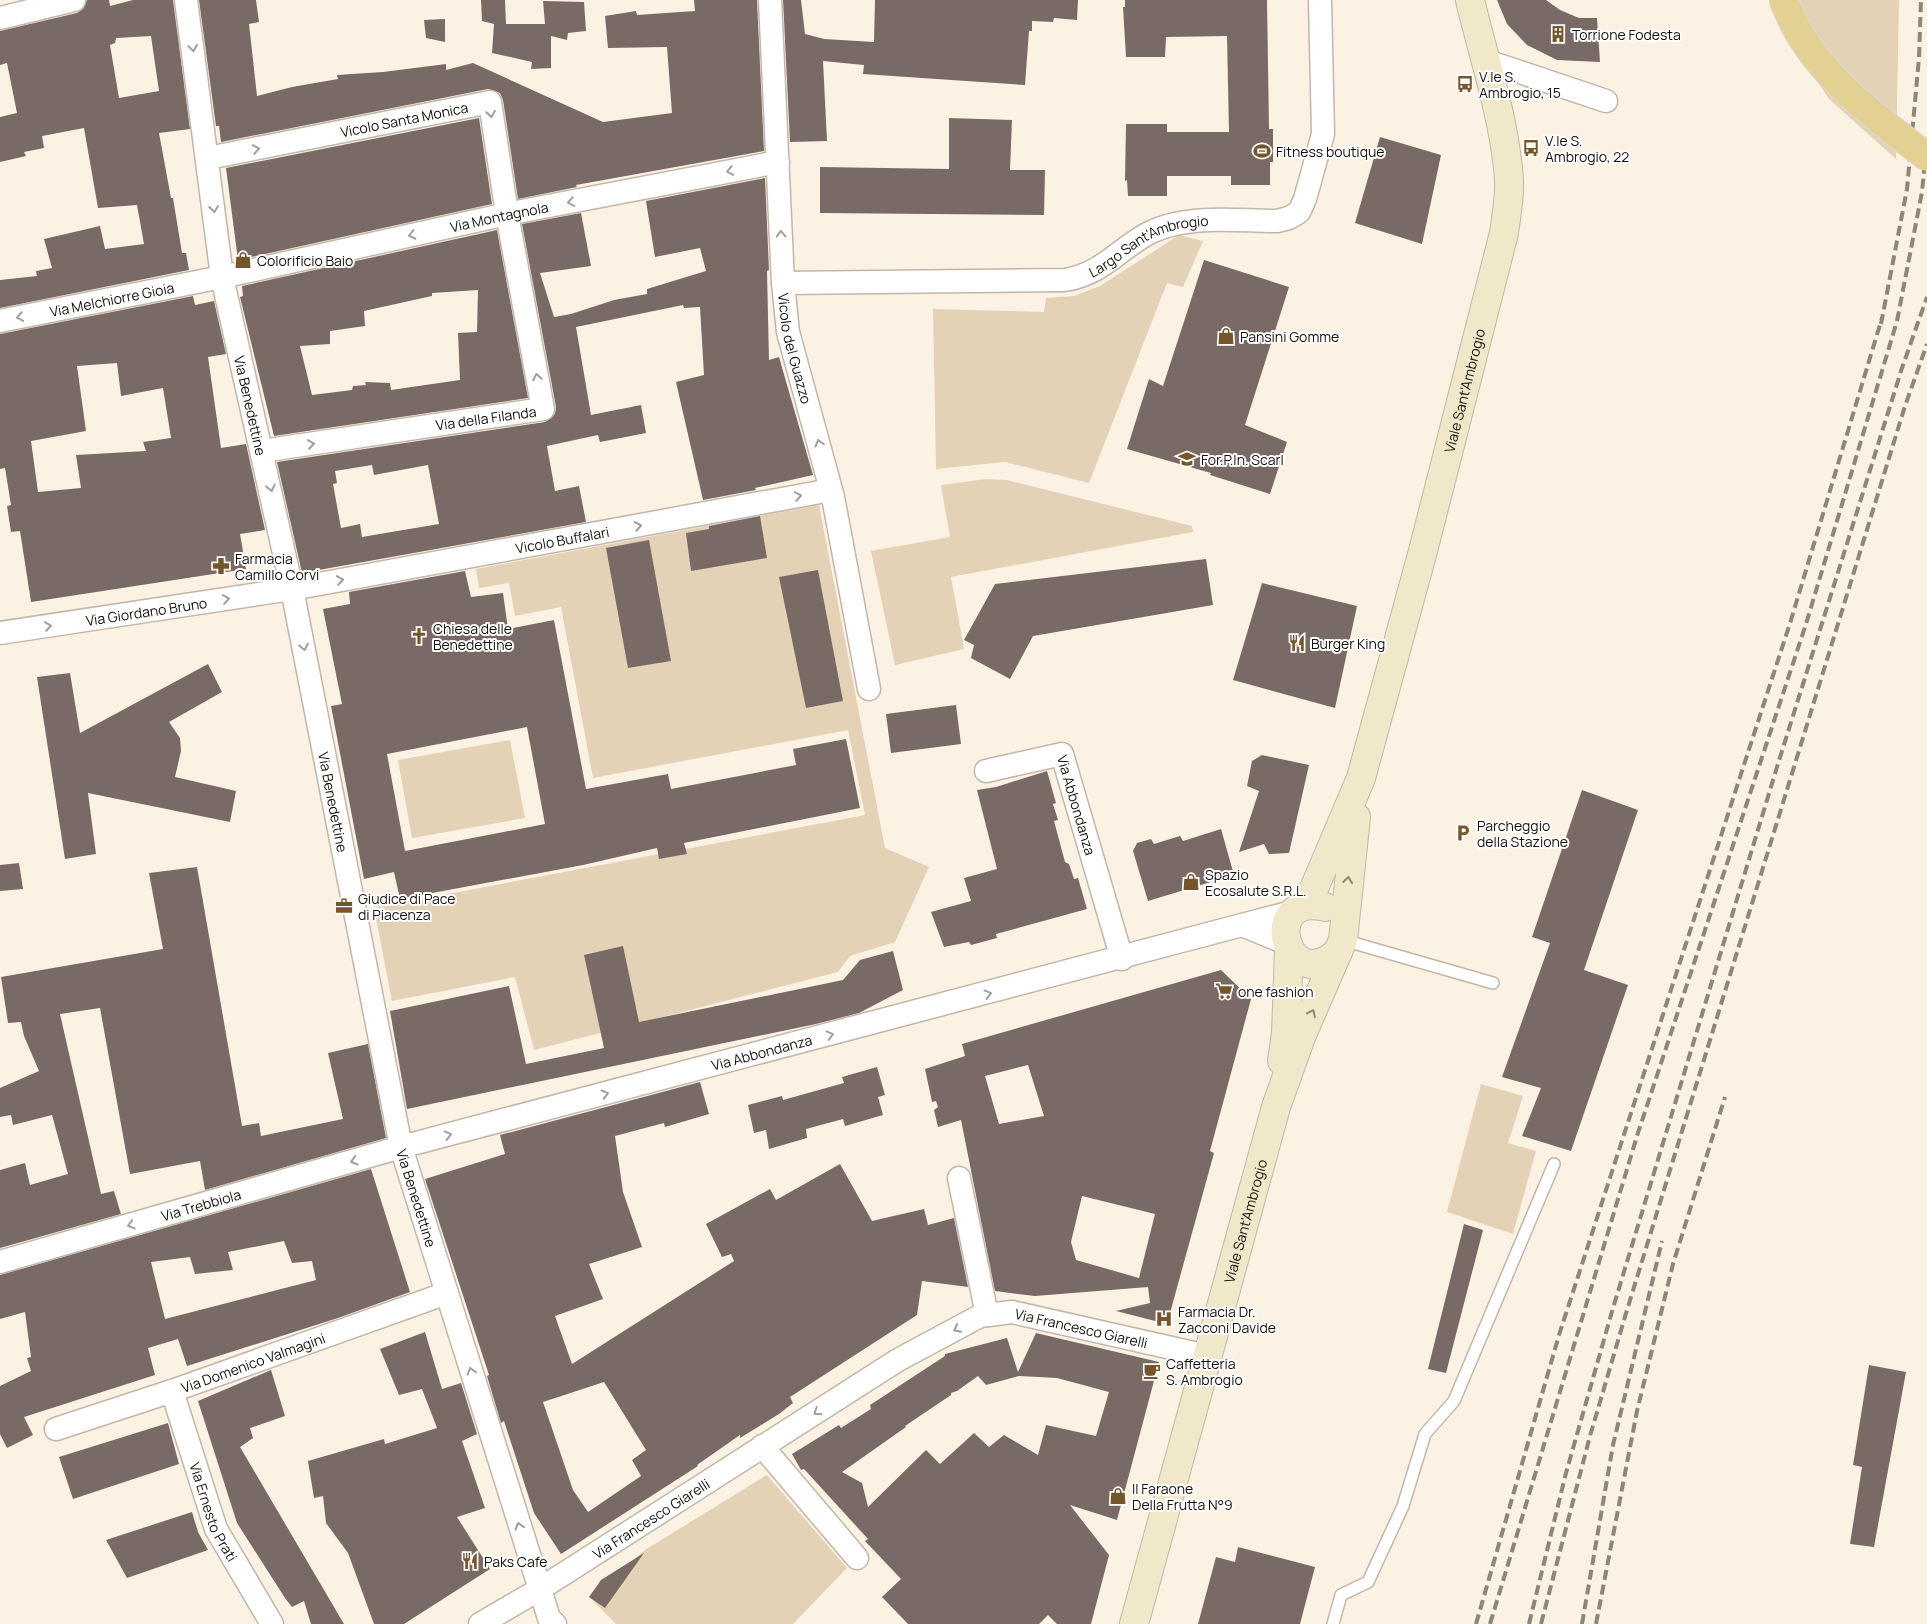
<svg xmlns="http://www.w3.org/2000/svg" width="1927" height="1624" viewBox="0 0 1927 1624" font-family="Manrope,sans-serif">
	<rect width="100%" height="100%" fill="#fcf2e3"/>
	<path fill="#e4d2b6" d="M1784 0H1899L1896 159 1829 99 1778 22Z
		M1179 235 1203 241 1183 287 1167 283 1089 483 1005 462 936 469 933 309 1044 312 1046 298 1074 296 1100 286Z
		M986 479 1007 480 1192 526 1193 532 951 577 964 649 895 665 871 551 950 537 941 485Z
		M819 505 885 848 929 867 895 942 850 956 838 972 534 1050 515 977 392 1001 374 908 865 815 848 730 593 778 561 607 515 616 509 583 479 588 476 569Z
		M510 740 525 818 412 838 398 760Z
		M1481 1084 1523 1096 1508 1143 1536 1151 1513 1234 1447 1212Z
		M767 1475 847 1568 793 1624H616L589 1597 645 1550Z"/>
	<path fill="#7a6a65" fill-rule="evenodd" d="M87 0H109L110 6 133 0H173L190 129 159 133 171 198H173L182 253H186L189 270 0 308V280L37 276 36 271 52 268 44 239 100 226 105 249 144 244 137 205 98 208 84 128 42 136 44 148 24 152 26 156 0 162V117L17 113 7 63 0 65V31L77 13 83 9ZM151 36 159 91 119 98 110 45 115 43 116 38Z
		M199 0H256L259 22 249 24 257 96 292 87 338 79 337 75 383 72 446 64V70L473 63 603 122 672 113 667 47 608 48 605 16 636 11 637 15 695 11 694 0H757L764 151 576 185 577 187 518 199 503 100 500 93 488 89 221 142 219 126H216Z
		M481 0H505L506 24H545L543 1 584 2 586 31 568 33 567 40 551 36V68L531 69 532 62 492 53 494 24 482 21Z
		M783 0H801L805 34 824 39 874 42 875 0H1078L1077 20 1054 18 1053 22 1032 21V31H1029L1025 85 863 74 864 65 823 61 827 141 790 142Z
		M1125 0H1267L1269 129H1273V162H1270V185H1231V176H1167V196H1128L1127 180 1125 181 1126 124H1167V132H1229L1227 36 1166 37 1165 57H1126L1123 7H1125Z
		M1497 0H1546L1560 10 1579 18H1597L1600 62 1557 60 1527 45 1507 24Z
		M445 19V42L426 38 424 20Z
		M479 118 492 204 238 260 226 168Z
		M949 118 1012 120 1010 170H1045L1044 215 820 213V167L949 169Z
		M1380 137 1441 155 1422 244 1355 223Z
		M765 178 769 270 767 271 769 360 779 357 813 475 755 488 756 490 703 500 676 382 704 375 700 307 684 308 683 305 576 327 591 415 641 405 646 433 600 442 598 435 547 446 555 491 579 486 586 522 302 573 277 462 545 422 555 414 556 407 522 224 581 213 591 266 540 273 554 317 571 314 614 300 647 294V289L706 271 700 248 655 257 646 201ZM372 465 374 475 428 465 439 524 362 537 360 524 341 528 333 484 337 483 335 471Z
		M497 230 528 398 274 436 240 297 243 296 242 286ZM478 290 477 332 458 333 460 380 391 390 390 383 365 382 366 385 353 386 352 390 312 395 300 346 330 344V331L365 326 364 311 432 296V293Z
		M1204 260 1289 287 1245 425 1287 442 1270 494 1210 475 1211 473 1127 449 1149 379 1163 386Z
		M193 296 195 305 214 301 226 354 208 357 221 448 246 444 265 530 240 534 246 569 31 602 20 531 11 532 7 506 11 505 5 468 0 469V334ZM117 363 121 396 163 388 171 438 143 442 146 451 76 455 81 488 38 492 31 441 86 431 77 366Z
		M760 516 767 558 691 571 686 533 709 529V526Z
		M649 540 671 661 628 668 606 548Z
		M1206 559 1213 605 1033 636 1010 679 971 658 974 645 964 640 995 584Z
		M818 570 843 701 806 708 779 577Z
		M465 571 471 597 503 593 508 629 554 620 586 789 668 774 671 789 796 765 793 749 846 739 860 808 684 843 687 854 659 859 657 848 583 865 400 899 394 872 364 879 331 706 342 704 323 609 350 604 349 592ZM527 727 545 824 405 851 387 754Z
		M1262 583 1357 606 1335 708 1233 680Z
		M208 664 222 692 169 722 180 738 181 751 175 777 236 791 230 822 88 793 96 854 65 859 37 677 70 673 80 733Z
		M956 705 961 744 891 753 886 714Z
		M1262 755 1309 765 1289 853 1269 854 1264 844 1239 852 1259 791 1247 786 1252 761Z
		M1047 771 1056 803 1053 804 1058 820 1054 821 1065 862 1069 864 1074 879 1078 878 1087 909 996 934 997 938 971 945 969 942 944 947 931 912 971 901 964 878 997 869 977 790 996 787Z
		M1582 790 1638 810 1584 970 1628 985 1571 1151 1522 1136 1541 1088 1502 1077 1550 943 1532 937Z
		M1221 829 1234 875 1148 901 1133 851 1137 843 1151 839 1154 844 1180 836 1183 841Z
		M19 863 23 889 0 891V865Z
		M197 867 242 1126 259 1123 261 1136 343 1119 328 1053 368 1044 386 1138 205 1190 200 1161 130 1174 100 1008 60 1014 101 1194 114 1191 121 1214 0 1248V1170L25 1163 30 1185 68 1174 52 1115 13 1125 11 1115 0 1117V1088L39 1071 24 1036 21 1022 8 1023 1 977 163 949 149 873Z
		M623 946 639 1022 843 980 860 960 893 951 903 990 859 1013 816 1024 407 1109 390 1011 509 986 526 1064 604 1048 584 955Z
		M1221 970 1251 999 1210 1151 1214 1153 1167 1324 1116 1311 1150 1303 1148 1287 1035 1296 995 1291 961 1120 938 1127 934 1110 938 1107 936 1101 932 1102 925 1069 965 1056 962 1044ZM1028 1065 1044 1116 999 1124 985 1076ZM1082 1196 1155 1214 1139 1278 1076 1260 1071 1242Z
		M877 1067 885 1095 878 1097 883 1115 845 1126 843 1119 806 1129 807 1138 769 1149 766 1130 754 1133 748 1105 782 1096 783 1100 844 1083 842 1077Z
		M700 1082 709 1114 665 1127 664 1123 615 1136 623 1192 642 1247 589 1264 603 1299 555 1316 572 1364 734 1261 731 1254 722 1257 706 1224 770 1189 776 1200 840 1164 872 1221 924 1209 928 1225 954 1218 968 1287 922 1281 917 1315 790 1397 793 1403 779 1414 740 1438V1435L697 1465 698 1466 561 1554 534 1513 504 1421 501 1423 487 1376 489 1375 425 1179 505 1154 500 1135ZM604 1382 646 1450 632 1460 641 1476 588 1512 573 1490 543 1402Z
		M371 1169 410 1292 338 1318 187 1366 178 1339 148 1348 155 1375 24 1417 33 1435 7 1448 0 1434V1386L31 1371 27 1358 31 1357 25 1312 0 1319V1275ZM284 1241 292 1263 312 1261 316 1280 165 1319 151 1262 190 1257 195 1274 233 1270 228 1252Z
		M1464 1224 1483 1230 1446 1373 1428 1369Z
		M425 1332 442 1389 461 1383 477 1434 462 1441 485 1508 457 1517 490 1569 404 1624H374L348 1553 326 1523 323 1496 314 1498 308 1461 384 1439 385 1444 437 1428 422 1389 399 1395 380 1349Z
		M1036 1333 1159 1362 1117 1520 1070 1505 1109 1555 1091 1624H1057L1048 1615 1039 1624H908L882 1597 901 1579 865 1541 868 1539 804 1469 801 1470 792 1454 839 1425 841 1428 871 1409 870 1405 945 1356V1354L1007 1338 1018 1372ZM978 1376 986 1385 1019 1376 1057 1378 1109 1392 1096 1436 1046 1425 1038 1455 1004 1435 989 1447 974 1433 940 1464 926 1450 868 1507 862 1483 842 1472 906 1427 905 1426 951 1395V1393L957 1391Z
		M1869 1365 1906 1372 1874 1547 1850 1544 1862 1467 1853 1465Z
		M271 1370 285 1416 250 1428 253 1438 240 1447 344 1624H311L304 1601 292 1607 285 1598 237 1523 198 1401Z
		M168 1423 179 1464 73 1499 59 1457Z
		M192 1512 198 1532 208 1550 127 1578 106 1540Z
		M1238 1547 1315 1567 1300 1624H1198L1216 1557 1235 1562Z
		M644 1553 605 1608 589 1597 601 1580Z"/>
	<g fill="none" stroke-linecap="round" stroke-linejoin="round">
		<g stroke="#c1b7a9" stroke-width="14">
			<path id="service" d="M1343 940 1493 983
				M1333 1624 1341 1595 1368 1582 1403 1506 1425 1434 1454 1401 1554 1164"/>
		</g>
		<g stroke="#c1b7a9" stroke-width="25">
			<g id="minor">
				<path id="s1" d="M186 0 222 277 292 589 401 1147 549 1618 555 1624"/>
				<path id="s2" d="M770 0 783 283 788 332 833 497 869 689"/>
				<path d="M0 18 74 0"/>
				<path d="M1484 60 1606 101"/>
				<path id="s3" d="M208 158 490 102 507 214 543 409 262 451"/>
				<path id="s4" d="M783 283 1065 280C1103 274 1119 248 1151 232 1189 214 1236 221 1277 221L1289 218 1299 212 1305 199 1323 134 1320 0"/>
				<path id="s5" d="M0 321 222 277 507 214 778 162"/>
				<path id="s6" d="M0 633 292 589 831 490"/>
				<path id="s7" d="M986 771 1062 754 1122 959"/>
				<path d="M1286 943 1242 925 1296 911"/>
				<path d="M959 1178 987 1315"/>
				<path id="s8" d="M0 1262 401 1147 1242 925"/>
				<path id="s9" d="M172 1391 216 1529 272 1624"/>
				<path id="s10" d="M56 1429 172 1391 447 1293"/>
				<path d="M762 1446 857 1558"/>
				<path id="s11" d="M480 1624 540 1589 898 1360 980 1316 1012 1312 1207 1356"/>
			</g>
		</g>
		<g stroke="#c1b7a9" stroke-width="30">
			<g id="secondary">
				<path id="s12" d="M1307 905 1361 778 1423 551 1504 233C1507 211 1511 190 1508 168 1502 111 1483 55 1470 0"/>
				<path d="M1325 907C1258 891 1286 999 1338 952"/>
				<path d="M1282 1061 1286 1033 1289 950"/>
				<path id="s13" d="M1134 1624 1276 1107 1301 1037 1343 940 1356 817"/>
			</g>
		</g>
		<use href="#service" stroke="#fff" stroke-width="11"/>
		<use href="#minor" stroke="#fff" stroke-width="22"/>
		<use href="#secondary" stroke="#f1e8c9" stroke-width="28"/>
		<path stroke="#8c867c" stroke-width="4" stroke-dasharray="10 5" stroke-linecap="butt" d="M1881 324 1907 189 1919 58 1921 0
			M1476 1624 1559 1335 1791 620 1882 318
			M1490 1624 1637 1136 1806 624 1897 321 1922 192 1927 140
			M1529 1624 1566 1473 1613 1308 1777 767 1902 368 1927 297
			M1541 1624 1590 1436 1627 1310 1905 406 1927 344
			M1582 1624 1613 1445 1662 1241
			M1596 1624 1637 1411 1673 1264 1725 1097"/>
		<g stroke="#d9d9d8" stroke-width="30" stroke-linecap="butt">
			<path id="primary-bridge" d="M1783 0C1789 12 1794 26 1802 38 1834 88 1881 121 1927 157"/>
		</g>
		<use href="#primary-bridge" stroke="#e3d193" stroke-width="28"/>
	</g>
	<defs><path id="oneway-chevron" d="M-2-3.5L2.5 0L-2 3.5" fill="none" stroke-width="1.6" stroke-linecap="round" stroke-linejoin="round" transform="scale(1.25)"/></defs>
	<g stroke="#a19f9d">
		<use href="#oneway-chevron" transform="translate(193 48) rotate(82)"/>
		<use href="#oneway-chevron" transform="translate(491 114) rotate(81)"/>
		<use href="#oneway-chevron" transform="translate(256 149) rotate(-11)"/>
		<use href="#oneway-chevron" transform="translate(730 171) rotate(169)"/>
		<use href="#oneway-chevron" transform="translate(571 202) rotate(169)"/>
		<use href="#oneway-chevron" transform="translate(214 209) rotate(83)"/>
		<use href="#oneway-chevron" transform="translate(781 234) rotate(-92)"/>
		<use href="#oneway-chevron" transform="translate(412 235) rotate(168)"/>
		<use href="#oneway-chevron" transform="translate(20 317) rotate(169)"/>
		<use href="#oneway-chevron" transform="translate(537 377) rotate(-100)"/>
		<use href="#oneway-chevron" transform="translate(819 443) rotate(-105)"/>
		<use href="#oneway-chevron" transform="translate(311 444) rotate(-8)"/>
		<use href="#oneway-chevron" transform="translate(271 488) rotate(78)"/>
		<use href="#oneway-chevron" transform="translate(798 496) rotate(-10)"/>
		<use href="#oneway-chevron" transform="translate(638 526) rotate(-10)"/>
		<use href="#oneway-chevron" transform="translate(340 580) rotate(-10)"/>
		<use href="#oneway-chevron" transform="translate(226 599) rotate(-9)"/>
		<use href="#oneway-chevron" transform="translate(48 626) rotate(-9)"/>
		<use href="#oneway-chevron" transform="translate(304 647) rotate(79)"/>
		<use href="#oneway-chevron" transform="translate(988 994) rotate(-15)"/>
		<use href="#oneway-chevron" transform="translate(830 1035) rotate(-15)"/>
		<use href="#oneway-chevron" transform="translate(605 1094) rotate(-15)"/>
		<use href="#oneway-chevron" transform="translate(448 1135) rotate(-15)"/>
		<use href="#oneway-chevron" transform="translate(354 1161) rotate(164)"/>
		<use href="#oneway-chevron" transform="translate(131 1225) rotate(164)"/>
		<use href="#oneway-chevron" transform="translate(957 1329) rotate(152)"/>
		<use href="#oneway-chevron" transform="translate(471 1371) rotate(-107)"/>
		<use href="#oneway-chevron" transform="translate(817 1412) rotate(147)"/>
		<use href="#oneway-chevron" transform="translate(519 1526) rotate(-107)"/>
	</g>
	<g stroke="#8d8774">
		<use href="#oneway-chevron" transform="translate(1348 880) rotate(-83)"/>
		<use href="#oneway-chevron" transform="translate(1312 1013) rotate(-65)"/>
	</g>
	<defs>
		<g id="building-bare" transform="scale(1.35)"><path d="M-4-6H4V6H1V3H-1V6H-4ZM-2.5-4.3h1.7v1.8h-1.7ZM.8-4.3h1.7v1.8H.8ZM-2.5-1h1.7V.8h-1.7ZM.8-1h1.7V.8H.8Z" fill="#75562b" stroke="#fff" stroke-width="2.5" paint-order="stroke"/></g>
		<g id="bus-bare" transform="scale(1.35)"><path d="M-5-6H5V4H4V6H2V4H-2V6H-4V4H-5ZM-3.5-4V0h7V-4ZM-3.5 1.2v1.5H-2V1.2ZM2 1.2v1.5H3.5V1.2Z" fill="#75562b" stroke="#fff" stroke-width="2.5" paint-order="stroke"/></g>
		<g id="stadium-bare" transform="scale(1.35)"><path d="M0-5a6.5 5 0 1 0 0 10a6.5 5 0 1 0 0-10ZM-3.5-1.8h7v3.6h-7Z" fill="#75562b" stroke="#fff" stroke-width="2.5" paint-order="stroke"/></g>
		<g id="shop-bare" transform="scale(1.35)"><path d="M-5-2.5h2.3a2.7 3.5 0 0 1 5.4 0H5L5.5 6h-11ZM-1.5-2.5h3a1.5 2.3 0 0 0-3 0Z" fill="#75562b" stroke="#fff" stroke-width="2.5" paint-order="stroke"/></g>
		<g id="university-bare" transform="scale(1.35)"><path d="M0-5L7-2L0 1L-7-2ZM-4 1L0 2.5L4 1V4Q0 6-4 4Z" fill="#75562b" stroke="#fff" stroke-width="2.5" paint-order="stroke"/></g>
		<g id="pharmacy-bare" transform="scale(1.35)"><path d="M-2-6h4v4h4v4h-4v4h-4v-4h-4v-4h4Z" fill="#75562b" stroke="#fff" stroke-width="2.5" paint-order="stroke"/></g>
		<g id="church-bare" transform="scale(1.35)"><path d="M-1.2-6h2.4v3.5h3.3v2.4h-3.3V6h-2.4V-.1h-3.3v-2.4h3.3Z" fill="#75562b" stroke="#fff" stroke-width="2.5" paint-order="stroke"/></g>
		<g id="restaurant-bare" transform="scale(1.35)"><path d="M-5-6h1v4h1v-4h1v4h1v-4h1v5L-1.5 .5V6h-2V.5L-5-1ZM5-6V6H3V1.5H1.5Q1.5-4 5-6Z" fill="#75562b" stroke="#fff" stroke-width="2.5" paint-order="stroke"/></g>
		<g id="parking-bare" transform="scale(1.35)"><path d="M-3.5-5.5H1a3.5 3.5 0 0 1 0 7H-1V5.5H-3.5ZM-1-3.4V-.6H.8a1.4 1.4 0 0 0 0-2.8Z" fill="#75562b" stroke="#fff" stroke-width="2.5" paint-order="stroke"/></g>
		<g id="office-bare" transform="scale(1.35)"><path d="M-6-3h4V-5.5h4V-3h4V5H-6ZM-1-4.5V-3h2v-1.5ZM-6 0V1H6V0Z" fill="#75562b" stroke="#fff" stroke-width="2.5" paint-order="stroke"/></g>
		<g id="supermarket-bare" transform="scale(1.35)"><path d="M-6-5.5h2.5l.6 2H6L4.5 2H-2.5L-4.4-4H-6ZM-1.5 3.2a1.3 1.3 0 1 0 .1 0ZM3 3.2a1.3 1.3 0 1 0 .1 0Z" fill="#75562b" stroke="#fff" stroke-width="2.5" paint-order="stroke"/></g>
		<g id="hospital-bare" transform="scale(1.35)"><path d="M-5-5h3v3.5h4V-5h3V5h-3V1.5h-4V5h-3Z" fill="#75562b" stroke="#fff" stroke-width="2.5" paint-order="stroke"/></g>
		<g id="cafe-bare" transform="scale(1.35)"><path d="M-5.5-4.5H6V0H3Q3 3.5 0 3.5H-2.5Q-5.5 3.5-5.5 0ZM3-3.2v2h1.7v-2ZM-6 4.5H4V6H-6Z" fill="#75562b" stroke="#fff" stroke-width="2.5" paint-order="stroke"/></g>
	</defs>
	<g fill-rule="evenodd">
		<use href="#building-bare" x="1558" y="34"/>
		<use href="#bus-bare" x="1465" y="84"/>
		<use href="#bus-bare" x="1531" y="148"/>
		<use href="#stadium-bare" x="1262" y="151"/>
		<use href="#shop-bare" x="243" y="260"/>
		<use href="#shop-bare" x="1226" y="336"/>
		<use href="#university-bare" x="1187" y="459"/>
		<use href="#pharmacy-bare" x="221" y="566"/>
		<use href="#church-bare" x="419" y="636"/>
		<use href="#restaurant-bare" x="1297" y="643"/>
		<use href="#parking-bare" x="1463" y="833"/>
		<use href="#shop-bare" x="1191" y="882"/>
		<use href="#office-bare" x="344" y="906"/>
		<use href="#supermarket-bare" x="1224" y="991"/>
		<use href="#hospital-bare" x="1164" y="1319"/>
		<use href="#cafe-bare" x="1152" y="1371"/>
		<use href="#shop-bare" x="1118" y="1496"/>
		<use href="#restaurant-bare" x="470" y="1561"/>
	</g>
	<g text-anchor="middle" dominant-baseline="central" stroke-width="4" stroke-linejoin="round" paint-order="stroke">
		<g font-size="14" fill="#13100b" stroke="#fff" text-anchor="start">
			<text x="1572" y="34">Torrione Fodesta</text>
			<text x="1479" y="76">V.le S.<tspan x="1479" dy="16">Ambrogio, 15</tspan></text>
			<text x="1545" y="140">V.le S.<tspan x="1545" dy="16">Ambrogio, 22</tspan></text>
			<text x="1276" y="151">Fitness boutique</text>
			<text x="257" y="260">Colorificio Baio</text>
			<text x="1240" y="336">Pansini Gomme</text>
			<text x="1201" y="459">For.P.In. Scarl</text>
			<text x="235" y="558">Farmacia<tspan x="235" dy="16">Camillo Corvi</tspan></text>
			<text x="433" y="628">Chiesa delle<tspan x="433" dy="16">Benedettine</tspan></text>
			<text x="1311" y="643">Burger King</text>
			<text x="1477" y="825">Parcheggio<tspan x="1477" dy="16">della Stazione</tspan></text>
			<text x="1205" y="874">Spazio<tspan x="1205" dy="16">Ecosalute S.R.L.</tspan></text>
			<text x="358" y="898">Giudice di Pace<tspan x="358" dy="16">di Piacenza</tspan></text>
			<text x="1238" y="991">one fashion</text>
			<text x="1178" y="1311">Farmacia Dr.<tspan x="1178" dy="16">Zacconi Davide</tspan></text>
			<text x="1166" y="1363">Caffetteria<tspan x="1166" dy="16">S. Ambrogio</tspan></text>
			<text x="1132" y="1488">Il Faraone<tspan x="1132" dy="16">Della Frutta N°9</tspan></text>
			<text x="484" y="1561">Paks Cafe</text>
		</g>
		<g font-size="14" fill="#13100b" stroke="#fff">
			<text stroke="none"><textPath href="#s3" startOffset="200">Vicolo Santa Monica</textPath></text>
			<text stroke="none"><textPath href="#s5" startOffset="510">Via Montagnola</textPath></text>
			<text stroke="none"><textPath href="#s4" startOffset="374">Largo Sant'Ambrogio</textPath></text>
			<text stroke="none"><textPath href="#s5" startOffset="114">Via Melchiorre Gioia</textPath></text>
			<text stroke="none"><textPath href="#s2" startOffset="350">Vicolo del Guazzo</textPath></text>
			<text stroke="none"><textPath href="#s12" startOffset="539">Viale Sant'Ambrogio</textPath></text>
			<text stroke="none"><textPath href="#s1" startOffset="411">Via Benedettine</textPath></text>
			<text transform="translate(486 418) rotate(-8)">Via della Filanda</text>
			<text stroke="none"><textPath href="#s6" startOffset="570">Vicolo Buffalari</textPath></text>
			<text stroke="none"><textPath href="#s6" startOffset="148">Via Giordano Bruno</textPath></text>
			<text stroke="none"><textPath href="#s1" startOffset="816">Via Benedettine</textPath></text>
			<text stroke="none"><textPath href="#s7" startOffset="131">Via Abbondanza</textPath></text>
			<text stroke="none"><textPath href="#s8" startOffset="790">Via Abbondanza</textPath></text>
			<text stroke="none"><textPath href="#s1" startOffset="1221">Via Benedettine</textPath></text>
			<text stroke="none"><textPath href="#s8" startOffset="209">Via Trebbiola</textPath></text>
			<text stroke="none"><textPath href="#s13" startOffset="418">Viale Sant'Ambrogio</textPath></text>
			<text stroke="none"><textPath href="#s11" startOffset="691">Via Francesco Giarelli</textPath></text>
			<text stroke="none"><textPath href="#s10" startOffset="208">Via Domenico Valmagini</textPath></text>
			<text stroke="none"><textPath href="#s9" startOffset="128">Via Ernesto Prati</textPath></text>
			<text stroke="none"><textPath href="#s11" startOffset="201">Via Francesco Giarelli</textPath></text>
		</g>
	</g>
</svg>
